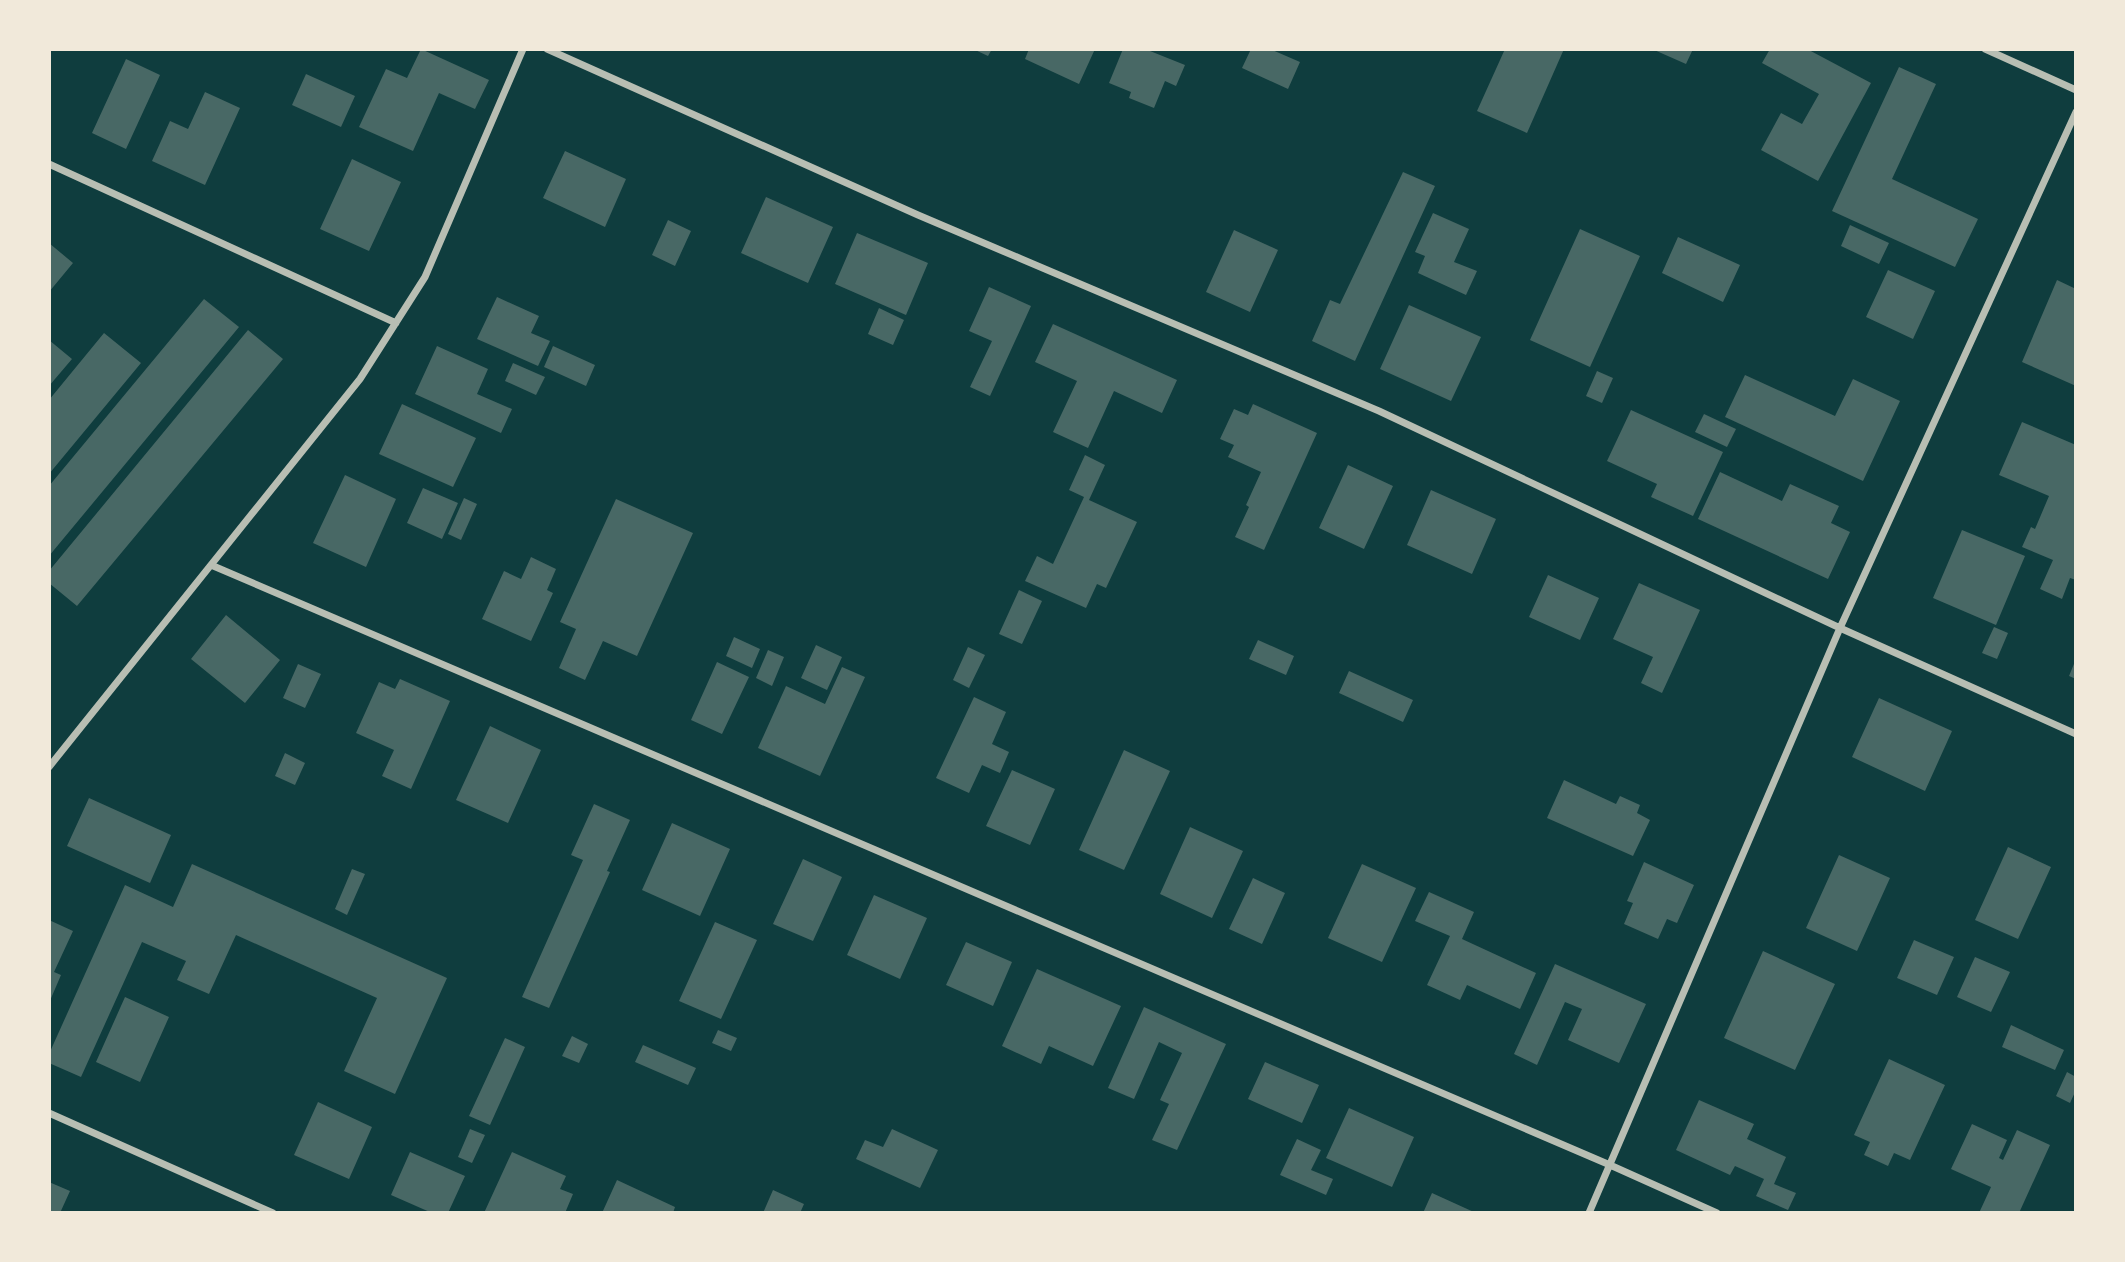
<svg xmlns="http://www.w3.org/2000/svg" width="2125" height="1262" viewBox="0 0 2125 1262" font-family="Raleway,sans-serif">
	<rect width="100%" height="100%" fill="#0f3d3e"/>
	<path fill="#486865" d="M421 49 489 80 475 109 439 93 413 151 359 127 386 69 407 78Z
		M973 49H992L988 56Z
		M1029 49H1095L1079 84 1025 59Z
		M1123 49H1145L1185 65 1176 86 1165 81 1154 108 1129 98 1131 92 1109 83Z
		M1251 49H1270L1300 62 1288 89 1242 68Z
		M1505 49H1564L1527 133 1477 111Z
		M1652 49H1693L1686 64Z
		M1770 49H1807L1871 83 1818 181 1761 150 1781 113 1802 124 1819 94 1762 63Z
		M126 59 160 75 126 149 92 133Z
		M1899 67 1936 84 1892 179 1978 219 1955 267 1832 211Z
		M306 74 355 96 341 127 292 105Z
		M205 92 240 108 205 185 152 161 170 121 188 129Z
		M565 151 626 179 605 227 543 198Z
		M352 159 401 182 369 251 320 229Z
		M1403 172 1435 186 1355 361 1312 341 1330 300 1340 304Z
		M766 197 833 227 808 283 741 253Z
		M1433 213 1469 229 1454 262 1477 271 1466 295 1418 273 1425 256 1415 252Z
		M668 220 691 231 675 266 652 255Z
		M1850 225 1889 243 1879 264 1841 246Z
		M1580 229 1640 256 1590 367 1530 340Z
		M1234 230 1278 250 1250 312 1206 292Z
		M857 233 928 263 906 315 835 284Z
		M1678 237 1740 265 1723 302 1662 273Z
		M49 243 73 263 49 292Z
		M1888 270 1935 291 1913 339 1866 317Z
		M2057 280 2076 289V386L2022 362Z
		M989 287 1031 306 990 396 970 387 992 341 969 331Z
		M497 297 539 316 531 333 550 341 538 366 477 339Z
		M204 299 239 327 49 556V486Z
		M1409 305 1481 337 1451 401 1380 369Z
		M879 308 904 320 893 345 868 334Z
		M1053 324 1177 380 1162 413 1114 391 1088 448 1053 432 1077 381 1035 362Z
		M248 330 283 359 77 606 49 583V571Z
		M104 333 141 363 49 474V400Z
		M49 340 72 359 49 386Z
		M437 346 488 369 477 394 512 409 501 433 415 394Z
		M553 346 595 365 586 386 544 367Z
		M513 363 545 377 536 395 505 381Z
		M1597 371 1613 378 1602 403 1586 396Z
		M1745 375 1835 416 1853 379 1900 401 1863 481 1725 417Z
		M402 404 476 438 453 487 379 454Z
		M1253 404 1317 433 1264 550 1235 537 1249 507 1246 505 1261 472 1228 457 1234 445 1220 439 1234 409 1248 415Z
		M1631 410 1723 452 1693 516 1651 497 1657 484 1607 461Z
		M1704 414 1736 429 1727 447 1695 432Z
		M2022 422 2076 445V580L2070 578 2062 599 2040 589 2053 560 2022 547 2031 527 2035 529 2049 496 1999 475Z
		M1085 455 1105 465 1089 500 1137 522 1106 588 1097 584 1086 608 1025 581 1037 556 1053 564 1084 497 1069 490Z
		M1348 465 1393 486 1364 549 1319 528Z
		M1720 472 1782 501 1790 484 1839 506 1831 523 1850 532 1828 579 1698 519Z
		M345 475 396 499 366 567 313 543Z
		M423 488 458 503 442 539 407 523Z
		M1431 490 1496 519 1472 574 1407 545Z
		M464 498 477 504 461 540 448 534Z
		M616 499 693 533 637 656 603 641 585 680 559 668 576 629 560 622Z
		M1962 530 2025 556 1996 625 1933 598Z
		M531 557 556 569 547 590 553 593 531 641 482 619 504 571 521 579Z
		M1548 575 1599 598 1580 640 1529 617Z
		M1639 583 1700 610 1662 693 1641 683 1653 657 1613 639Z
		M1019 590 1042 601 1022 644 999 634Z
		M226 615 280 660 245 703 191 659Z
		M1994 627 2008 633 1997 659 1982 653Z
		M734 637 760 649 752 668 726 656Z
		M1258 640 1294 656 1286 675 1249 659Z
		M816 645 842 657 827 690 801 678Z
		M968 647 985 655 969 688 953 680Z
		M768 650 784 657 772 686 756 678Z
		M2076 659V679L2069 676Z
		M717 662 749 677 722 734 691 720Z
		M298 664 321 674 305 708 283 698Z
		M842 667 865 677 820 776 758 748 786 686 825 704Z
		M1349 671 1413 700 1403 722 1339 693Z
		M400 679 450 701 411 789 382 776 394 750 356 733 379 682 395 689Z
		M974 697 1006 712 992 744 1009 752 1000 773 982 765 969 793 936 778Z
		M1879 698 1952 731 1925 791 1852 757Z
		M490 726 541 750 508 823 456 800Z
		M1124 750 1170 771 1124 870 1079 850Z
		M285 753 305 763 295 785 275 776Z
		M1012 770 1055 789 1030 845 986 826Z
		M1564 780 1616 804 1620 796 1640 805 1637 813 1650 820 1633 856 1547 818Z
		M89 798 171 835 150 883 67 846Z
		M594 804 630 820 607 871 610 872 549 1008 522 997 583 860 571 855Z
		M672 823 730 849 700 916 642 890Z
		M1190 827 1243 851 1212 918 1160 894Z
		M2008 847 2051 867 2018 939 1975 920Z
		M1839 855 1890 878 1857 951 1806 928Z
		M803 859 842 877 813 941 773 924Z
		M1644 862 1694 885 1677 923 1667 919 1658 939 1624 924 1633 903 1627 901Z
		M192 864 447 978 395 1094 344 1071 377 998 236 935 209 994 177 980 186 961 142 942 81 1077 49 1063V1054L125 885 173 907Z
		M1362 864 1416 888 1382 962 1328 938Z
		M352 869 365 874 347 915 335 909Z
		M1253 878 1285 893 1262 944 1229 929Z
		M1429 892 1474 912 1462 939 1536 973 1520 1009 1467 985 1460 1000 1427 985 1450 936 1415 921Z
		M874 895 927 918 900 979 847 955Z
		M49 920 73 931 54 972 61 975 49 1003Z
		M715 922 757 940 721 1019 679 1001Z
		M1914 940 1954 957 1937 995 1897 978Z
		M966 942 1012 962 993 1006 946 985Z
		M1763 951 1835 984 1795 1070 1724 1038Z
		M1975 957 2010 972 1991 1012 1957 997Z
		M1555 964 1646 1004 1619 1063 1568 1040 1582 1009 1565 1002 1537 1065 1514 1054Z
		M1037 969 1121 1006 1093 1066 1049 1046 1041 1064 1002 1046Z
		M125 997 169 1017 140 1082 96 1062Z
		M1144 1007 1226 1044 1177 1150 1152 1140 1169 1104 1160 1100 1182 1053 1159 1042 1134 1099 1108 1088Z
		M2011 1025 2064 1050 2055 1070 2002 1047Z
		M718 1030 737 1038 731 1051 712 1043Z
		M572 1036 588 1044 579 1063 562 1056Z
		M505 1038 525 1047 490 1125 469 1116Z
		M643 1045 696 1068 688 1085 635 1062Z
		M1889 1059 1945 1085 1910 1160 1894 1153 1888 1166 1864 1155 1870 1142 1854 1135Z
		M1265 1062 1319 1085 1302 1123 1248 1099Z
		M2067 1072 2076 1077V1090L2070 1103 2056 1096Z
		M1699 1100 1754 1124 1747 1139 1786 1157 1774 1184 1796 1193 1788 1210 1756 1196 1764 1179 1735 1166 1730 1175 1676 1150Z
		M318 1102 372 1127 349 1179 294 1155Z
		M1349 1108 1414 1137 1392 1187 1326 1158Z
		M1972 1124 2007 1140 1999 1158 2003 1160 2017 1130 2050 1145 2019 1213H1979L1991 1187 1951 1169Z
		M470 1129 485 1135 472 1163 458 1157Z
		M892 1129 938 1150 920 1188 856 1159 865 1140 883 1147Z
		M1297 1139 1321 1150 1311 1170 1333 1179 1326 1195 1280 1175Z
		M410 1152 465 1176 448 1213H432L391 1195Z
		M512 1152 566 1176 560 1189 573 1194 565 1213H484Z
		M617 1180 675 1207 673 1213H602Z
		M49 1182 70 1191 60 1213H49Z
		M773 1190 804 1204 800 1213H763Z
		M1432 1193 1476 1213H1423Z"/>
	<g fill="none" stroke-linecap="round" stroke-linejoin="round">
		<path stroke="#b8beb3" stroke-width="7" d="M547 49 918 215 1379 411 1840 628 2076 734
			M1985 49 2076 90
			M49 164 396 323
			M211 565 1610 1165 1717 1213
			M49 767 360 379 425 277 523 49
			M49 1113 273 1213
			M1589 1213 1840 628 2076 112"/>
	</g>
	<rect width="2125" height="1262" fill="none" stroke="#f1e9da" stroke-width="102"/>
</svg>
